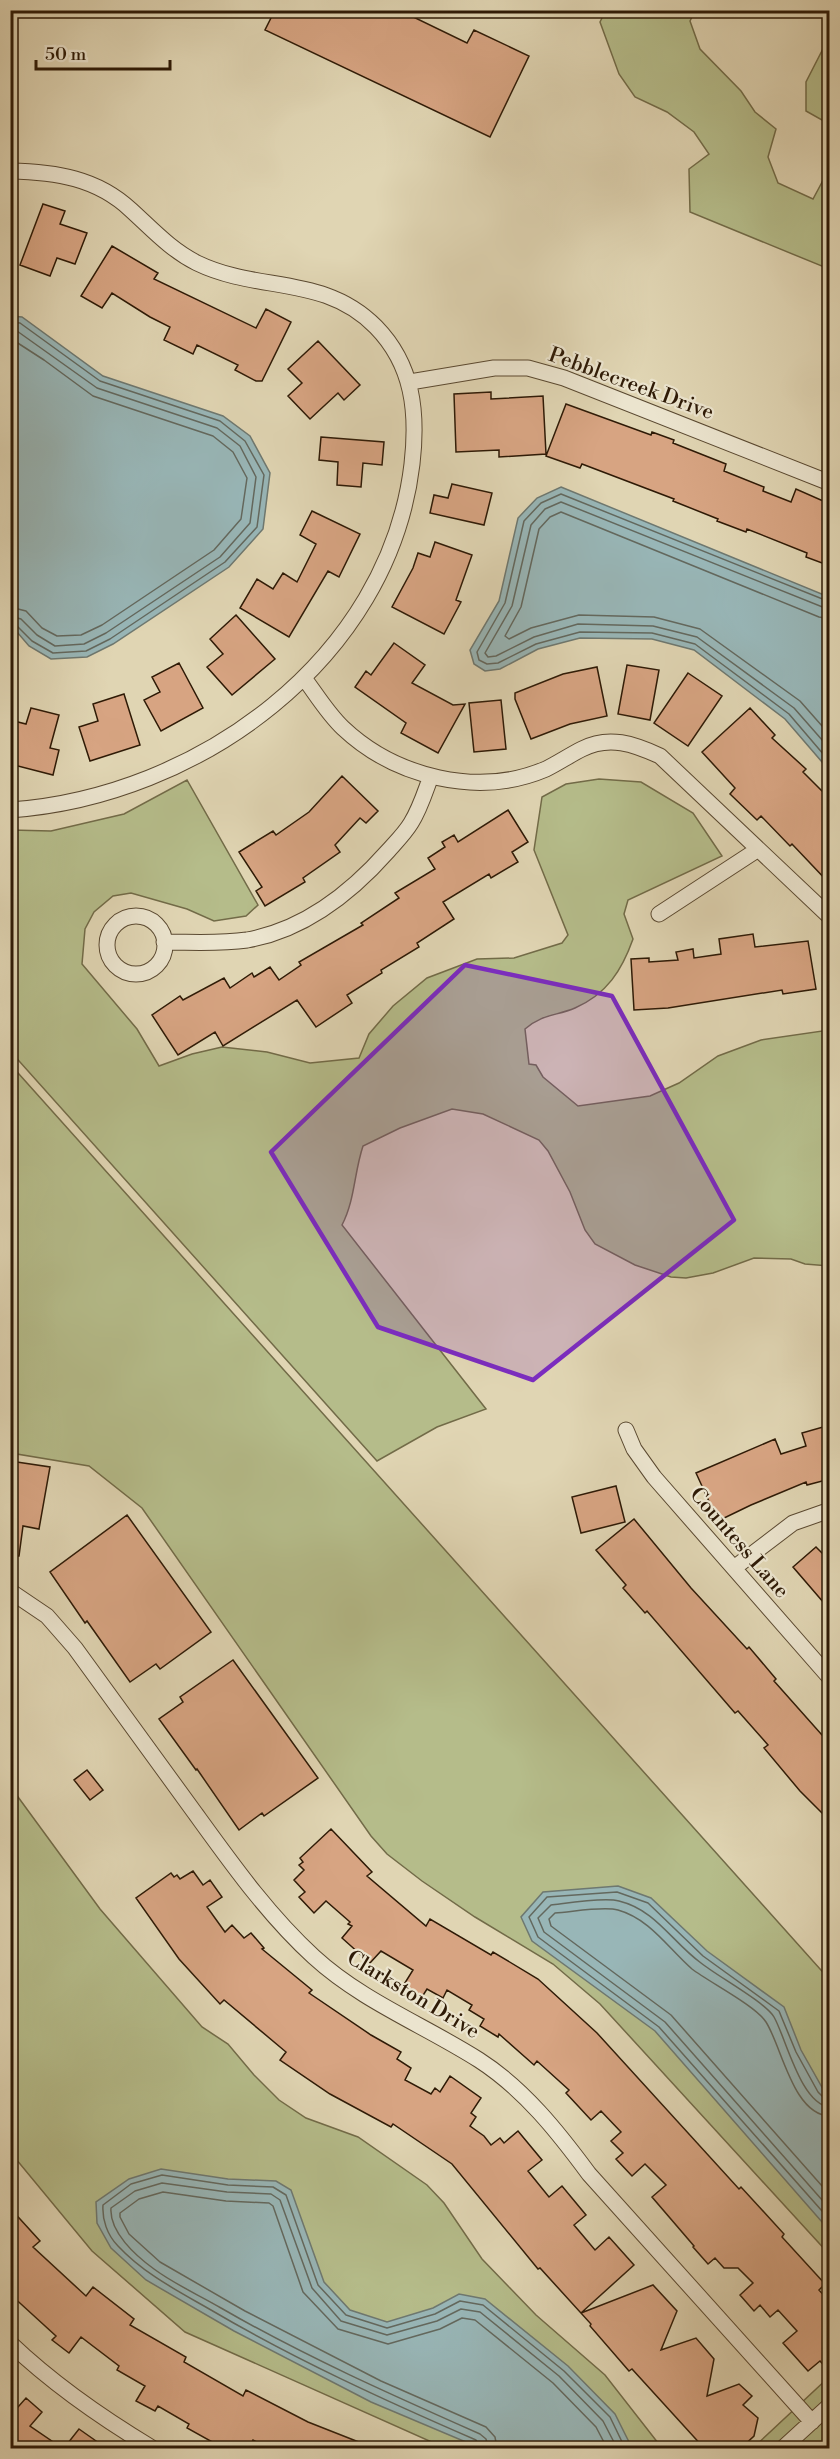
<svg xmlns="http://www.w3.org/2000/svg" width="840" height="2459" viewBox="0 0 840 2459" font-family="'Libre Bodoni',serif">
	<rect width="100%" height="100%" fill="#e0d5b3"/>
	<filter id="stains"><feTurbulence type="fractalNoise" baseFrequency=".00333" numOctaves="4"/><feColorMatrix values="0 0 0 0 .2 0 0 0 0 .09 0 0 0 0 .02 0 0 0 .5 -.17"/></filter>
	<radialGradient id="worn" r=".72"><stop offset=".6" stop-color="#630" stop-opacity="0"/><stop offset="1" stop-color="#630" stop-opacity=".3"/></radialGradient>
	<path fill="#b5bc8a" stroke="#726b48" stroke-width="1.5" d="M606 10 695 11 690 21 700 49 741 91 755 112 776 129 768 157 778 183 813 199 829 169V269L690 212 689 169 709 154 694 132 667 112 635 97 619 74 600 22Z
		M829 37V124L806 111V82Z
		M599 779 641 782 693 813 722 856 628 900 624 914 633 939C622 970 607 994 575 1008 556 1016 542 1014 525 1029L529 1064 536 1065 543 1077 578 1106 650 1096 679 1083 718 1056 761 1040 829 1030V1266L805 1264 791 1259 754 1258 713 1273 686 1278 671 1277 635 1265 595 1244 585 1230 570 1192 548 1151 539 1140 483 1114 452 1109 400 1128 363 1146C354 1173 355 1200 342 1225L486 1409 437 1427 377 1461 11 1052V830L51 831 124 814 187 780 258 905 246 916 214 921 187 909 131 893 113 896 94 912 85 929 82 964 137 1029 159 1066 192 1054 222 1047 267 1052 310 1063 359 1058 369 1034 393 1006 427 978 477 959 514 958 562 943 568 935 534 850 542 797 566 784Z
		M10 1064 829 1979V2254L600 2004 553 1964 475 1917 422 1881 387 1854 371 1836 142 1508 89 1466 11 1453Z
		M10 1786 100 1909 202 2027 228 2044 254 2075 279 2100 306 2118 358 2137 427 2185 444 2203 482 2259 536 2315 605 2375 662 2448H445L185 2332 92 2251 11 2153Z
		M829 2377V2448H753Z"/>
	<path fill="#98b6b7" stroke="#6e7870" stroke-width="1.5" d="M10 316 22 317 103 376 223 416 250 436 270 473 263 529 229 567 113 644 87 657 51 659 29 646 11 625Z
		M561 487 829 597V775L822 762 785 719 694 650 652 639 580 638 538 649 500 669 485 671 474 664 470 650 499 601 518 518 537 498Z
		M618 1886 651 1898 707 1951 784 2007 801 2050 823 2089 829 2095V2230L655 2031 532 1941 521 1917 543 1892Z
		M161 2169 228 2179 276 2181 291 2190 324 2282 350 2310 387 2322 433 2308 459 2294 485 2299 568 2366 615 2414 632 2448H480L371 2402 234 2331 146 2280 111 2248 97 2223 96 2202 129 2179Z"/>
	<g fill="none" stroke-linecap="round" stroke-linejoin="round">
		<path stroke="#63685e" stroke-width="1.5" d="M10 322 20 323 100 381 220 421 245 441 264 475 257 527 225 562 110 639 86 651 53 653 32 641 16 625 10 623
			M10 329 17 331 97 388 217 428 240 446 256 477 250 523 220 557 106 633 84 644 55 646 37 635 21 619 10 616
			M10 338 44 360 93 396 213 436 233 452 247 478 241 519 214 550 102 625 81 635 57 636 42 628 26 611 10 607
			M830 602 561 494 541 503 524 521 505 603 477 652 479 660 487 664 498 663 536 644 580 632 652 633 695 644 789 714 830 762
			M830 610 561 502 545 509 531 525 512 606 485 653 488 657 496 656 534 637 578 624 653 626 697 637 794 708 830 749
			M830 619 819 617 561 512 550 517 539 529 521 607 505 636 509 639 531 628 579 615 654 617 700 629 800 701 830 735
			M830 2099 824 2098 818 2092 796 2052 779 2011 703 1956 648 1903 617 1892 547 1897 529 1917 538 1937 659 2027 830 2220
			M830 2107C801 2105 786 2038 774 2017 765 2002 717 1976 701 1963 672 1942 656 1910 619 1901 604 1897 568 1903 551 1905L538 1918 544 1932 665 2022 830 2209
			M830 2116C793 2115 782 2047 766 2022 756 2006 709 1982 692 1969 668 1948 650 1919 618 1910 603 1906 572 1912 555 1913L549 1919 551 1926 671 2015 830 2195
			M480 2448 476 2440C386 2401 296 2360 211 2310 178 2291 144 2274 118 2246 107 2235 102 2219 103 2205L131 2184 162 2175 228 2185 273 2187 286 2195 318 2285 346 2315 387 2328 435 2314 460 2301 483 2305 564 2371 610 2417 625 2448
			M488 2448 486 2439 480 2434C392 2395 304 2356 221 2308 199 2295 174 2284 154 2269 136 2256 109 2232 111 2208L135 2191 162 2183 227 2192 271 2194 280 2200 312 2288 341 2321 387 2335 437 2321 461 2309 480 2312 559 2376 603 2421 617 2448
			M497 2448 495 2437 486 2427 381 2381 245 2311 160 2262 129 2234 120 2217V2213L139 2199 163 2192 226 2201 269 2203 273 2206 303 2292 338 2329 388 2344 440 2329 462 2318 475 2320 553 2383 596 2427 607 2448"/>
	</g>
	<path fill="#d7a482" stroke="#2e1a06" stroke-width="1.5" d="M275 10H399L467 43 474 30 529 56 490 137 265 30Z
		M43 204 65 211 60 224 87 233 75 264 57 258 50 276 20 265Z
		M112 246 158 273 154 279 256 328 266 309 291 322 262 381H256L235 370 238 365 197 345 193 354 164 340 170 327 150 317 112 293 102 308 81 296Z
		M318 341 360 385 344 400 338 393 310 419 288 396 302 383 288 369Z
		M491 392V399L543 396 546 454 499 457V450L456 452 454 394Z
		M566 404 651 435 652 432 674 440 673 443 726 464 724 471 764 487 763 491 791 502 796 489 830 504V566L806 557 807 553 747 529 746 532 717 521 718 519 673 501 674 499 582 464 580 468 546 456Z
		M321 437 384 442 382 465 363 463 361 487 337 485 338 462 319 460Z
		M452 484 492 493 484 525 430 513 434 495 448 498Z
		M312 511 360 534 339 577 328 571 289 637 240 608 257 579 273 589 283 573 297 582 316 544 300 535Z
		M435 542 472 555 456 600 461 602 444 634 392 607 413 568 418 553 430 557Z
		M236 615 275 659 232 695 207 667 223 654 210 639Z
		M394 643 425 665 412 683 453 705 465 704 438 753 401 733 406 723 355 687 366 671 371 675Z
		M179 663 203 708 161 731 144 700 160 692 152 677Z
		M627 665 659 670 650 720 618 714Z
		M597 667 607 716 570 724 531 739 515 699V693L563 674Z
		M688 673 722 696 688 746 654 723Z
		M124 694 140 745 90 761 79 727 98 721 93 704Z
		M501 700 506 749 474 752 469 703Z
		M31 708 59 715 50 748 59 750 53 775 10 764V720L26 724Z
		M750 708 775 735 772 738 806 769 803 772 830 799V884L792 844 790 846 761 816 757 820 730 794 735 788 702 752Z
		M342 776 378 811 366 823 360 818 335 845 340 852 303 878 305 882 265 906 256 891 262 887 239 852 273 831 276 835 309 812Z
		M508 810 528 842 512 852 518 862 491 878 489 874 443 902 454 919 417 943 419 947 381 970 382 973 347 995 352 1003 316 1027 297 1000 223 1046 215 1032 178 1055 152 1015 180 996 183 1000 224 978 230 988 252 973 254 977 270 967 279 980 301 965 299 962 363 925 361 923 399 898 395 893 435 869 428 858 445 847 442 842 454 835 458 842Z
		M753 934 755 947 808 941 816 989 783 994 782 990 668 1008 634 1010 631 959 649 958V962L678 960 676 952 693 949 694 958 721 954 719 939Z
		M830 1425V1479L807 1485 806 1482 751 1505 718 1521 696 1473 775 1439 781 1454 806 1446 802 1433Z
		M10 1461 50 1467 39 1529 23 1526 19 1556H10Z
		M616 1486 625 1522 581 1533 572 1497Z
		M127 1515 211 1632 160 1669 156 1664 130 1682 87 1621 85 1623 50 1572Z
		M634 1519 691 1588 747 1649 749 1647 776 1679 774 1681 830 1744V1821L800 1791 764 1748 768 1745 738 1711 735 1713 647 1611 645 1613 623 1588 626 1585 596 1550Z
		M830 1546V1610L793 1567 816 1547 822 1553Z
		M233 1660 318 1778 264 1816 262 1813 239 1830 197 1769 196 1770 159 1719 183 1702 180 1697Z
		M87 1770 103 1790 90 1800 74 1780Z
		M331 1829 372 1872 367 1876 426 1926 430 1919 491 1955 493 1952 538 1979 597 2033 739 2189 741 2187 784 2234 782 2237 825 2284 819 2290 830 2302V2372L820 2361 808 2371 783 2343 797 2331 778 2310 770 2317 760 2305 754 2311 740 2295 753 2283 738 2268H724L715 2258 708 2264 693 2247 694 2246 652 2197 666 2185 645 2164 632 2176 616 2159 623 2153 611 2141 621 2132 601 2111 591 2120 566 2093 569 2090 537 2061 534 2065 499 2034 498 2037 480 2026 484 2019 469 2010 472 2005 447 1990 443 1998 427 1989 422 1997 403 1986 413 1970 381 1951 370 1963 342 1938 352 1926 348 1924 350 1922 326 1901 314 1913 299 1897 305 1892 294 1880 304 1870 299 1865 303 1862 300 1858Z
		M193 1871 203 1885 210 1880 222 1897 207 1907 225 1932 232 1925 244 1938 251 1933 264 1948 262 1949 312 1990 309 1993 371 2035 401 2052 397 2059 411 2068 405 2080 431 2094 435 2088 440 2092 450 2076 481 2098 471 2113 476 2117 470 2126 484 2136 491 2145 500 2138 504 2143 518 2131 542 2160 528 2171 549 2197 562 2186 586 2215 574 2225 595 2250 609 2237 634 2265 581 2313 653 2285 677 2311 661 2350 696 2338 714 2359 707 2396 739 2384 752 2396 743 2405 758 2418 754 2436 741 2448H704L632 2369 629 2371 590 2326 591 2324 540 2268 538 2269 452 2164 393 2124 391 2127 330 2094 280 2060 286 2052 224 2000 220 2004 179 1959 136 1898 171 1873 174 1877 177 1875 180 1879Z
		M10 2208 40 2241 33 2247 86 2296 93 2287 134 2319 130 2325 186 2357 184 2362 243 2396 246 2390 308 2422 374 2448H269L253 2440 249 2448H223L187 2428 189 2424 158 2406 155 2411 136 2401 145 2386 117 2370 119 2366 81 2337 69 2353 52 2340 56 2336 10 2294Z
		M26 2398 42 2412 30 2426 62 2448H10V2416Z
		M79 2429 106 2448H64Z"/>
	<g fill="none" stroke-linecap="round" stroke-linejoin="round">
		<g stroke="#5a4931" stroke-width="17">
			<path id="street" d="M10 171C56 172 97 178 131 210 153 230 171 250 197 263 259 293 324 274 376 327 413 365 418 412 412 464 389 659 198 797 10 810
				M410 382 494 368H528L564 378 830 483
				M304 678C316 694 328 714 343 728 395 777 478 798 546 769 558 763 570 755 582 749 609 735 634 744 660 756L830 917
				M659 914 757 850
				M107 945a29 29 0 1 1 58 0a29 29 0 1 1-58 0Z
				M164 942C192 942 219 944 247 940 304 930 350 894 388 851 396 842 405 833 411 823 420 809 425 792 431 776
				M626 1430 634 1449 654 1477 830 1678
				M734 1568 793 1523 830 1510
				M10 1591 47 1616 75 1648C115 1703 155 1758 195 1813 232 1864 268 1915 314 1957 362 2001 424 2025 479 2060 524 2089 558 2132 589 2174L812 2422
				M10 2343C53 2384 102 2418 152 2448
				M783 2448 830 2405"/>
		</g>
		<use href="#street" stroke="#ebe4ce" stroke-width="15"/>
	</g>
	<path fill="#7b2cbf" fill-opacity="0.2" stroke="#7b2cbf" stroke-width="4.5" stroke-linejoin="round" d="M465 965 612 996 734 1220 533 1380 378 1327 271 1152Z"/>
	<g text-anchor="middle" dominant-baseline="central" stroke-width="4.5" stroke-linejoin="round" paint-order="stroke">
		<g font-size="21" fill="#2e1a06" stroke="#ebe4ce">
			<text transform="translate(631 384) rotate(20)">Pebblecreek Drive</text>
			<text transform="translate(739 1543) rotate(49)">Countess Lane</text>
			<text transform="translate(413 1995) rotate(31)">Clarkston Drive</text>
		</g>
	</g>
	<rect width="840" height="2459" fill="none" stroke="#e0d5b3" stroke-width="36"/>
	<rect x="12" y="12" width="816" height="2435" fill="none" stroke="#2e1a06" stroke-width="3"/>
	<rect x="18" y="18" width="804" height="2423" fill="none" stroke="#2e1a06" stroke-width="1.5"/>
	<path d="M36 60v9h134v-9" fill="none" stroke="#2e1a06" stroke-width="3"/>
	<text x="45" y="60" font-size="18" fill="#2e1a06" stroke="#ebe4ce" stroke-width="4.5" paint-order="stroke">50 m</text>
	<rect width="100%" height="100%" filter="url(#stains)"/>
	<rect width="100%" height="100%" fill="url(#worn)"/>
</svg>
